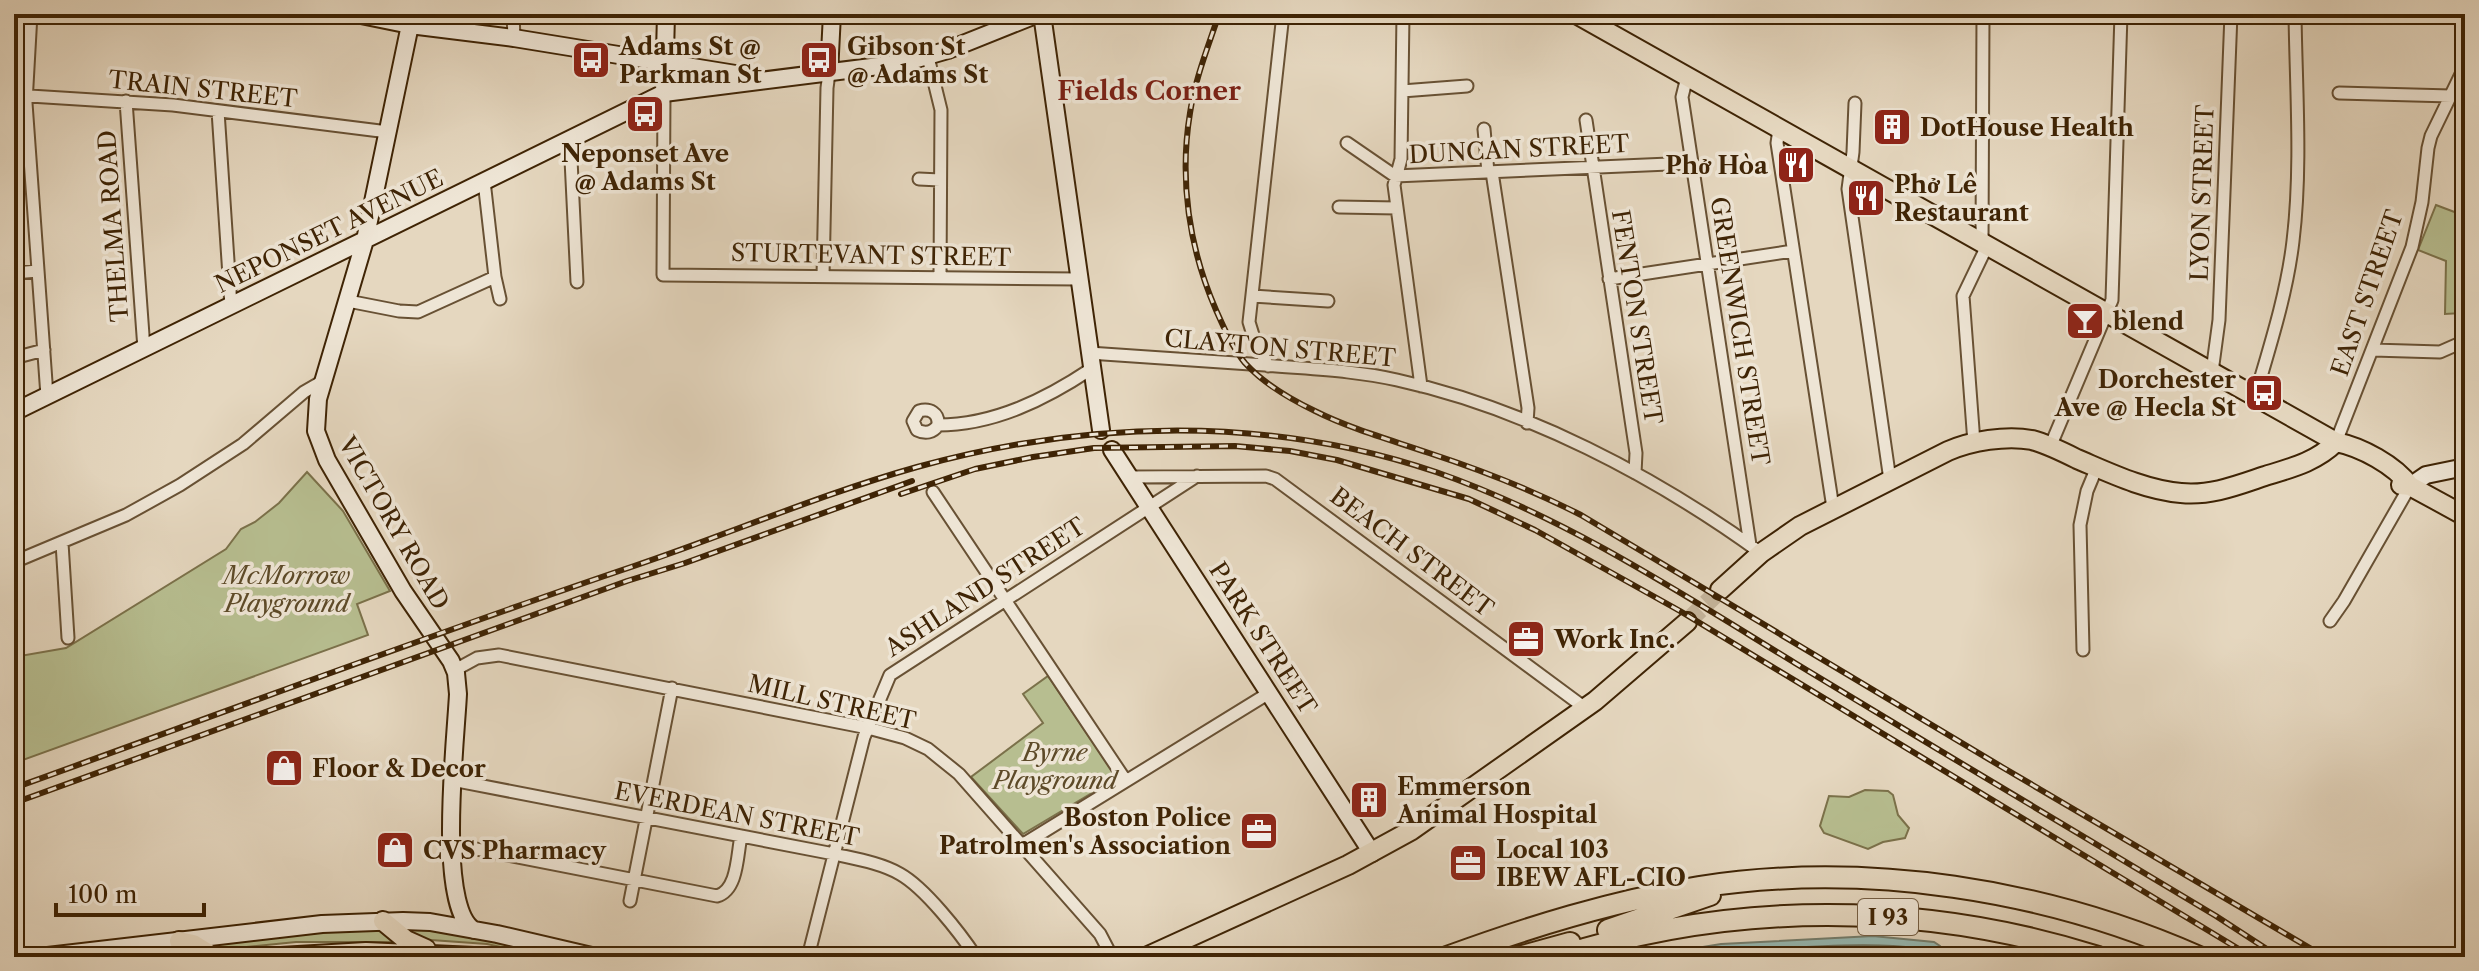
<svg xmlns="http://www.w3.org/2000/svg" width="2479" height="971" viewBox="0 0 2479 971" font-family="'Libre Caslon Text',serif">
	<rect width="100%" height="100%" fill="#e5d7bf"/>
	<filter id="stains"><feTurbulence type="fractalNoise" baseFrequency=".0025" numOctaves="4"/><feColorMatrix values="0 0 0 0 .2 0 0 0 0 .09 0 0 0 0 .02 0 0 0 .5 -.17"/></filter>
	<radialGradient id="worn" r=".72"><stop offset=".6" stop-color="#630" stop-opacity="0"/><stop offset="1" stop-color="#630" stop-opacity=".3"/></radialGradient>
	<path fill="#b7be90" stroke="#7b714a" stroke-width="2" d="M2436 205 2465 216V320L2462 313 2445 314 2446 261 2418 250Z
		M307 472 343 511 390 591 357 604 368 635 23 760 14 754V657L66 648 226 549 241 529 255 522 279 503Z
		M1048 676 1117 778 1023 834 971 777 1043 723 1023 694Z
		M1865 790 1888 791 1893 795 1898 815 1909 828 1905 838 1883 842 1868 849 1824 833 1820 826 1829 796 1849 797Z
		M383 928 400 942H296L217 950 209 945 346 929Z
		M400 928H428L575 957 537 955 487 944 417 939Z"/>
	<path fill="#96b9b3" stroke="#737d6d" stroke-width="2" d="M1873 936 1934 942 1940 946 1948 957H1642L1721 944Z"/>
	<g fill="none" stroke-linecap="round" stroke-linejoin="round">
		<path stroke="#6a6e5c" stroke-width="2" d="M1693 957C1728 951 1922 934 1939 957"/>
		<path stroke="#c4b39a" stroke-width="18" stroke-dasharray="18 9" stroke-linecap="butt" d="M1687 622 1720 590"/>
		<g stroke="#685134" stroke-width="15">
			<path id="street" d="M31 14 26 103 47 396
				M513 14 514 38
				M1403 14 1401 159 1394 185 1421 386
				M928 57 941 110 940 277
				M1687 77 1682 97 1750 545
				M1402 91 1467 86
				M664 93 663 275 1079 279
				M2339 93 2451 96
				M14 95 173 105 388 132
				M126 101 144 349
				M1855 103 1853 152 1848 189 1890 480
				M218 111 231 306
				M1586 120 1636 453 1635 473
				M1484 129 1488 172
				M1779 129 1777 143 1833 508
				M570 139 577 282
				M1347 143 1395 176 1692 163
				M1492 172 1528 408 1527 423
				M919 179 940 180
				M484 181 495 277 500 299
				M1339 207 1397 208
				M1982 243 1983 14
				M14 273 38 271
				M823 276 827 88 829 73
				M1609 279 1793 251
				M1252 296 1328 301
				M348 301 399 311 418 312 495 277
				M2373 350 2440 352 2465 341
				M1089 353C1148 357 1206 361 1265 365 1309 369 1353 370 1397 380 1525 408 1655 476 1761 553
				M14 358 44 350
				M1268 366 1253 335 1249 322 1283 14
				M2212 372 2219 320 2231 14
				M2255 397C2270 346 2287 293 2293 241 2302 167 2296 89 2295 14
				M938 425C939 413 930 408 919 411L913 421 917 430C925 434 933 433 938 425 994 425 1046 399 1091 369
				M2336 442 2412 247 2422 202 2428 148 2431 136 2465 66
				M1974 443 1963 296 1987 246
				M2050 447 2112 300 2121 14
				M1130 477 1266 476 1275 479 1585 708
				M933 492 1126 781
				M62 543 68 638
				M14 562 126 515 180 485 243 444 304 392 323 381
				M2330 621 2344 601 2410 486
				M2083 650 2080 525 2087 491 2097 467
				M455 670 477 658 499 655 868 728 905 738 928 749 959 774 1100 934 1112 957
				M452 780 834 854C856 859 881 863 900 874 925 888 960 933 976 957
				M1022 845 1269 693
				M452 847H466L717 896C738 890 737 855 741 836
				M630 901 672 688
				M808 957 864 737 890 675 1197 476"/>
		</g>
		<g stroke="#3f2405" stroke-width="20">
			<path id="secondary" d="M356 14 410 25 514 38 754 77
				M1042 14 1101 430
				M410 25 365 240 318 399 316 431 327 460 403 591 451 661 456 673 458 694C456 738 436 908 474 930
				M829 73 832 14
				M664 93 666 14
				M14 412 664 93 903 63 948 50 1038 14
				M1112 450 1372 853
				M2410 486 2426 475 2465 467
				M39 957 322 924 403 921 430 922 497 934 596 957"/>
		</g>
		<g stroke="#3f2405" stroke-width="22">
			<path id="primary" d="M1576 14 2336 442C2361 447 2395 465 2410 486
				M2401 485 2410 486 2465 516
				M1720 590 1761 553 1800 526 1948 451C1971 441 2006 435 2032 440 2047 444 2063 452 2077 459 2110 473 2145 490 2181 493 2211 496 2238 485 2265 476 2291 468 2316 462 2336 442
				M383 921 406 940 426 949
				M179 941 193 944 214 957
				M281 957 366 952 474 957
				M1146 957 1348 865 1412 830 1595 701 1687 622"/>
		</g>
		<g stroke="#3f2405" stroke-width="24">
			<path id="highway" d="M1608 930 1710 895
				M1179 944V957
				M1447 957C1529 927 1612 901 1699 887 1866 861 2045 889 2199 957
				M1519 957 1570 943
				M1558 957C1733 901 1922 901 2098 957"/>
		</g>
		<use href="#street" stroke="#eee5d5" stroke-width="11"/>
		<use href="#secondary" stroke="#eee5d5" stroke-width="16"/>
		<use href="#primary" stroke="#e5d7bf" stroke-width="18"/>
		<use href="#highway" stroke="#e5d7bf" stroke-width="20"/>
		<g stroke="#3f2405" stroke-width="6">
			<path id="rail" d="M1219 14C1208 47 1195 79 1190 113 1179 180 1189 248 1216 310 1224 328 1232 347 1245 363 1264 384 1290 399 1315 411 1351 429 1391 440 1429 453 1481 470 1532 490 1581 515L2002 767 2325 957
				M901 494 975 469 1033 457 1094 448 1235 446 1290 451 1337 460 1469 499 1535 530 1680 611 2252 957
				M14 788C220 714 426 636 634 566 729 534 821 494 917 467 1086 420 1269 415 1436 472 1565 517 1679 592 1795 663 1935 748 2076 832 2216 916L2279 957
				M14 803 627 581 685 563 912 481"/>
		</g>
		<use href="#rail" stroke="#eee5d5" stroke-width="3" stroke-dasharray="9" stroke-linecap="butt"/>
	</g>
	<defs>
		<g id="bus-square" transform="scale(2)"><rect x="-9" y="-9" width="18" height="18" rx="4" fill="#8f2418" stroke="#eee5d5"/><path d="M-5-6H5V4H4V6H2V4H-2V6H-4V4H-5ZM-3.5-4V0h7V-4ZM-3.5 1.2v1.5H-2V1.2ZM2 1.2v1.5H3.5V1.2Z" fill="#fff"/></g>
		<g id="building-square" transform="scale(2)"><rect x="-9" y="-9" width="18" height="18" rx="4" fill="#8f2418" stroke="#eee5d5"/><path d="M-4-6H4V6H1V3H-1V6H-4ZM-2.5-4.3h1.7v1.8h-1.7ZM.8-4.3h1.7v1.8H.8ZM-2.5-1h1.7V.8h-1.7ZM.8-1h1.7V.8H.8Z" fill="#fff"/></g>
		<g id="restaurant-square" transform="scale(2)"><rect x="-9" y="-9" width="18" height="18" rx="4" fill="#8f2418" stroke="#eee5d5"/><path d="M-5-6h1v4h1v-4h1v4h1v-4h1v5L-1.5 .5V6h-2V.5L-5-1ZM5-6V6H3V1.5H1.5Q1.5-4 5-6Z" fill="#fff"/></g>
		<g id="bar-square" transform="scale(2)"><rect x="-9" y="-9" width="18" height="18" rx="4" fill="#8f2418" stroke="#eee5d5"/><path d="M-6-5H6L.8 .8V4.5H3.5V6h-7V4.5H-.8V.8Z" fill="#fff"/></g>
		<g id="office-square" transform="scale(2)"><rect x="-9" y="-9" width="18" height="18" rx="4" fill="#8f2418" stroke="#eee5d5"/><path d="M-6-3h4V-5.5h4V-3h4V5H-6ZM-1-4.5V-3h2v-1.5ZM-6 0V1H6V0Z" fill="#fff"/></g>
		<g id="shop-square" transform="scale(2)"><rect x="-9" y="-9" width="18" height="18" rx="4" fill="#8f2418" stroke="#eee5d5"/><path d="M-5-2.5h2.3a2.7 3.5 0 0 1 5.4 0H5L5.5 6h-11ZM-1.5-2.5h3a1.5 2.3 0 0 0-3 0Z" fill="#fff"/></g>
	</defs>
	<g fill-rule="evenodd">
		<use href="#bus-square" x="591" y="60"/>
		<use href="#bus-square" x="819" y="60"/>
		<use href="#bus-square" x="645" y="114"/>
		<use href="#building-square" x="1892" y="127"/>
		<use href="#restaurant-square" x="1796" y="165"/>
		<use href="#restaurant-square" x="1866" y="198"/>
		<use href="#bar-square" x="2085" y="321"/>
		<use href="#bus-square" x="2264" y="393"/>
		<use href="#office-square" x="1526" y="639"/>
		<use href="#shop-square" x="284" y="768"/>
		<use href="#building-square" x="1369" y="800"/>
		<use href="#office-square" x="1259" y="831"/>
		<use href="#shop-square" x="395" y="850"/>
		<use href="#office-square" x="1468" y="863"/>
	</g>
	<g text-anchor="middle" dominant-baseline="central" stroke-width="7" stroke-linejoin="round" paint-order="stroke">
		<rect fill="#eee5d5" stroke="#745e43" stroke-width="2" x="1858" y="899" width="60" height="36" rx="6"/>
		<g font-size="22" font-weight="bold" fill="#3f2405">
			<text x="1888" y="917">I 93</text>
		</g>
		<g font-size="24" font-weight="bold" fill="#3f2405" stroke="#eee5d5" text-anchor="start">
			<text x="619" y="46">Adams St @<tspan x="619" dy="28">Parkman St</tspan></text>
			<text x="847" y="46">Gibson St<tspan x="847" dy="28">@ Adams St</tspan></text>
			<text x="1920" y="127">DotHouse Health</text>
			<text x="645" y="153" text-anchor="middle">Neponset Ave<tspan x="645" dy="28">@ Adams St</tspan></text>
			<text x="1768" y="165" text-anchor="end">Phở Hòa</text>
			<text x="1894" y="184">Phở Lê<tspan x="1894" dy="28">Restaurant</tspan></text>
			<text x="2113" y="321">blend</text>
			<text x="2236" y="379" text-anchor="end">Dorchester<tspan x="2236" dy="28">Ave @ Hecla St</tspan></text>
			<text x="1554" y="639">Work Inc.</text>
			<text x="312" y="768">Floor &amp; Decor</text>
			<text x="1397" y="786">Emmerson<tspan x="1397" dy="28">Animal Hospital</tspan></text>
			<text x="1231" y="817" text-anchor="end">Boston Police<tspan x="1231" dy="28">Patrolmen's Association</tspan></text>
			<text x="1496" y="849">Local 103<tspan x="1496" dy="28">IBEW AFL-CIO</tspan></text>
			<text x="423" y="850">CVS Pharmacy</text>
		</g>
		<g font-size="24" fill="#3f2405" stroke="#eee5d5">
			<text transform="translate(203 89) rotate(6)">TRAIN STREET</text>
			<text transform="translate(1519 149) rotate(-3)">DUNCAN STREET</text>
			<text transform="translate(2202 193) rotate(-88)">LYON STREET</text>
			<text transform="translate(113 226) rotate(-94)">THELMA ROAD</text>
			<text transform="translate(329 231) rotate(-26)">NEPONSET AVENUE</text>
			<text transform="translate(871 255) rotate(1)">STURTEVANT STREET</text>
			<text transform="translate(2367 293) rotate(-71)">EAST STREET</text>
			<text transform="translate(1637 317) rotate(81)">FENTON STREET</text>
			<text transform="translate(1740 331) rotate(81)">GREENWICH STREET</text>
			<text transform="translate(1280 348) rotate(5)">CLAYTON STREET</text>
			<text transform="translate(394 523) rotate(60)">VICTORY ROAD</text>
			<text transform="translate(1412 552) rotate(37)">BEACH STREET</text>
			<text transform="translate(985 587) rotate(-33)">ASHLAND STREET</text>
			<text transform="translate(1263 638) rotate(57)">PARK STREET</text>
			<text transform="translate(832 702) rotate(13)">MILL STREET</text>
			<text transform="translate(737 814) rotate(11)">EVERDEAN STREET</text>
		</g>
		<g font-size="24" font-style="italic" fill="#5d4a28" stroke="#eee5d5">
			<text x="287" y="575">McMorrow<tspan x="287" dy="28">Playground</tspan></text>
			<text x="1055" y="752">Byrne<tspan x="1055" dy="28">Playground</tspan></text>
		</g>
		<g font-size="26" font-weight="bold" fill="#7a1f14" stroke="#eee5d5">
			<text x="1149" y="91">Fields Corner</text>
		</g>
	</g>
	<rect width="2479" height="971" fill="none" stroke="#e5d7bf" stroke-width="48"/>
	<rect x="16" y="16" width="2447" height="939" fill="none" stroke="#3f2405" stroke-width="4"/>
	<rect x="24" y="24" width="2431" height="923" fill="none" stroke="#3f2405" stroke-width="2"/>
	<path d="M56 903v12h148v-12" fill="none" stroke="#3f2405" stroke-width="4"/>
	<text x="68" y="903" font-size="24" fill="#3f2405" stroke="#eee5d5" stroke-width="6" paint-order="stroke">100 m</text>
	<rect width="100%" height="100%" filter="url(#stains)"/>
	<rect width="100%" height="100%" fill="url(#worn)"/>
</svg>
